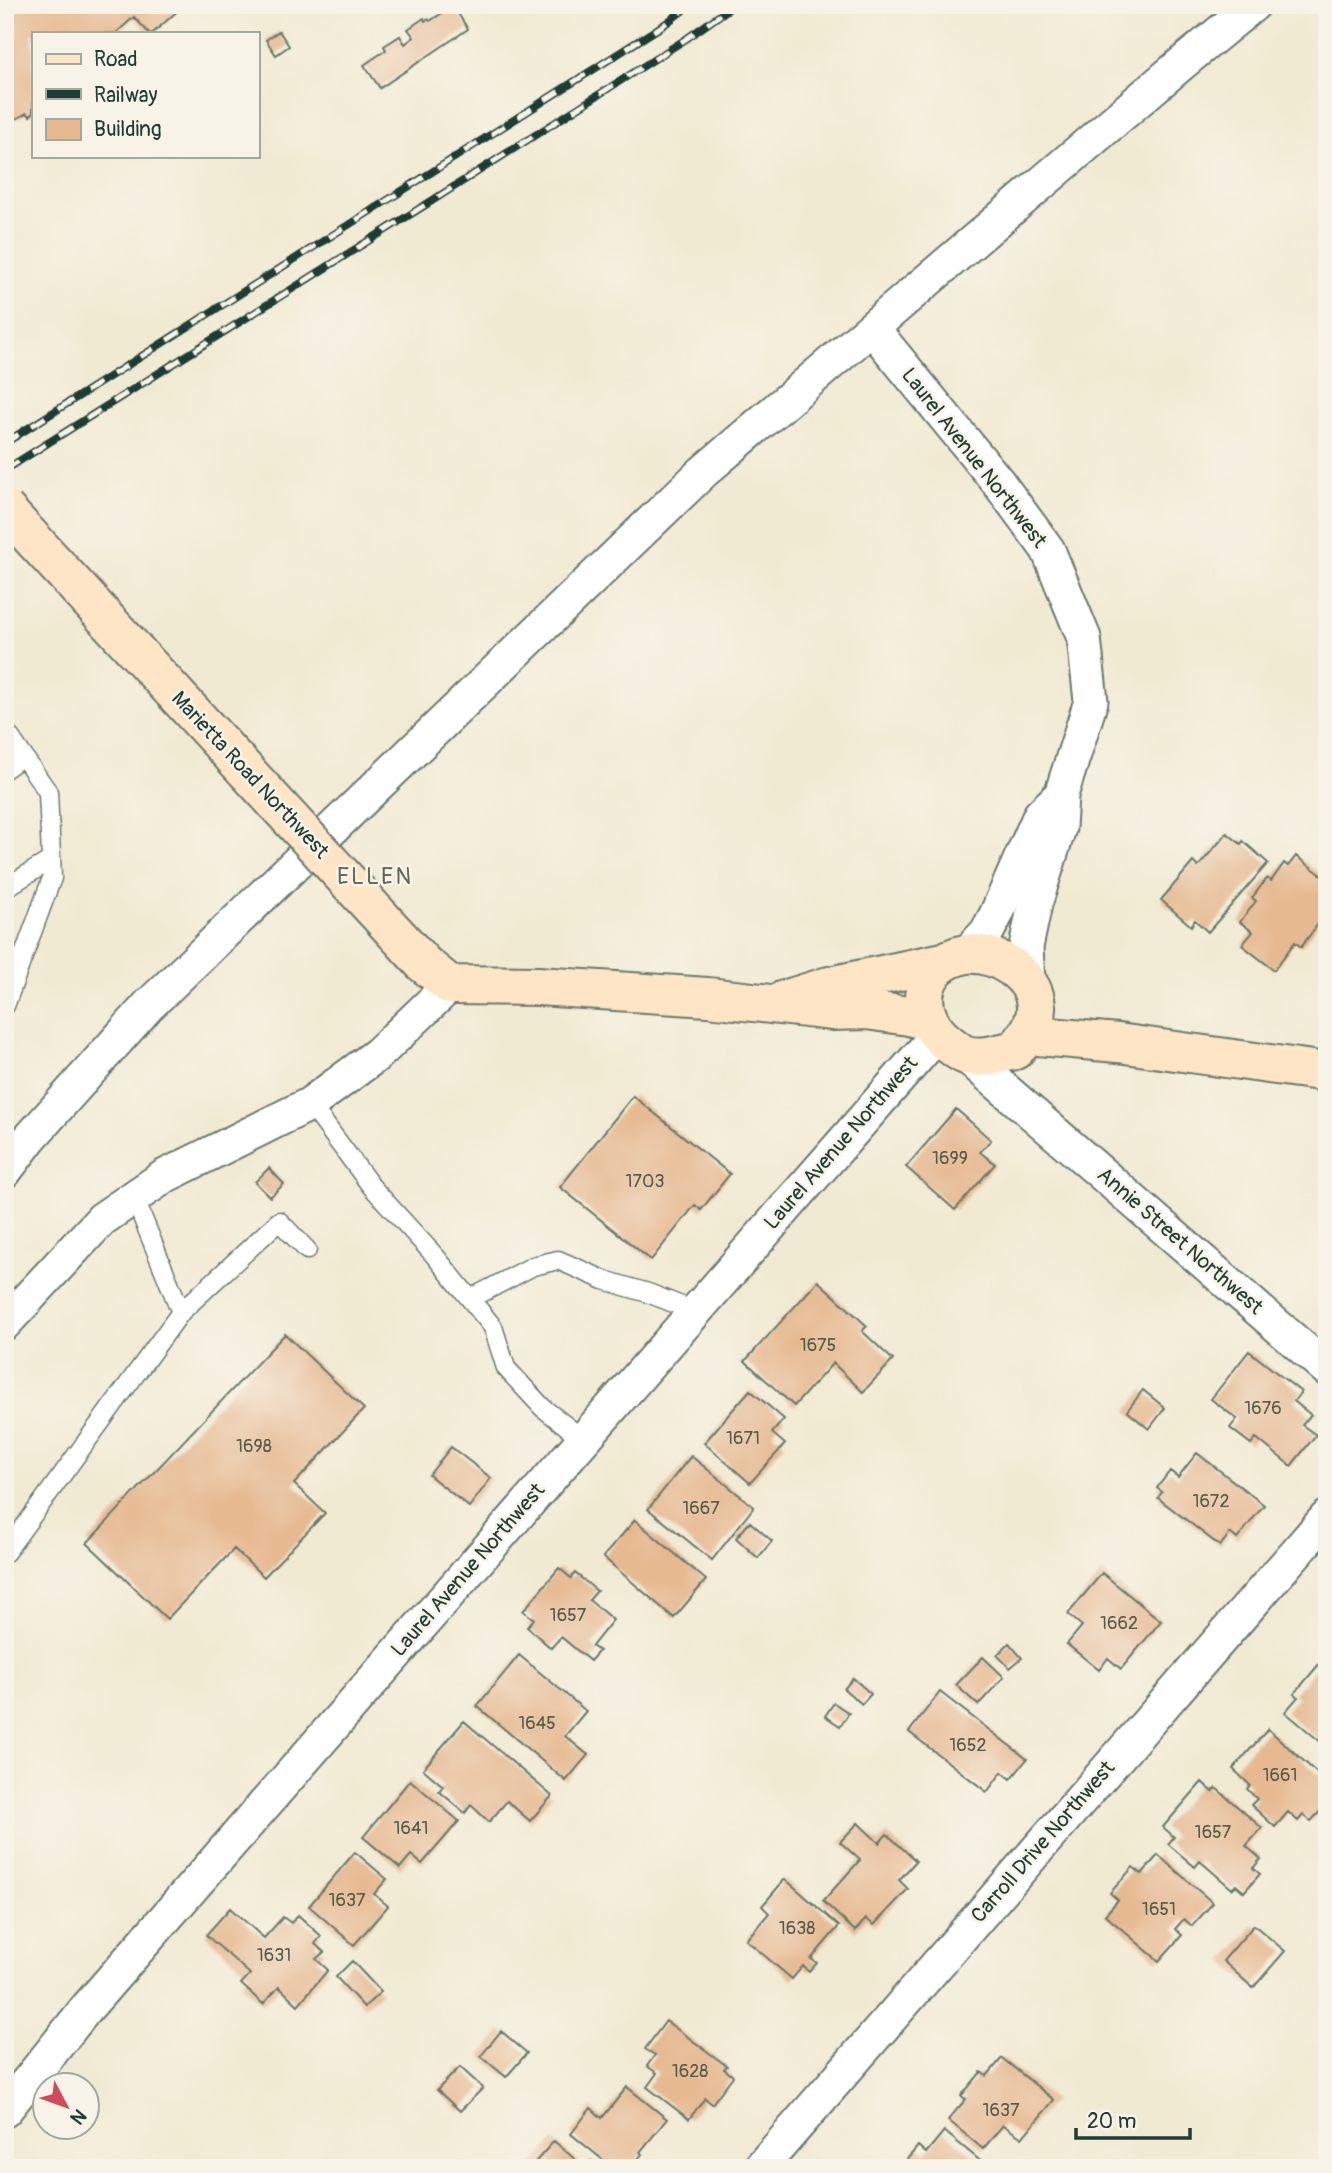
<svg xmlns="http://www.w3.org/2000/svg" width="1332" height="2173" viewBox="0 0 1332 2173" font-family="Pangolin,sans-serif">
	<rect width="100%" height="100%" fill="#f7f3e8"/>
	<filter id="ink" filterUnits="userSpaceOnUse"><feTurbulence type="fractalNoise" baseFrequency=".0143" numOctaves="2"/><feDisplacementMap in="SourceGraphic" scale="14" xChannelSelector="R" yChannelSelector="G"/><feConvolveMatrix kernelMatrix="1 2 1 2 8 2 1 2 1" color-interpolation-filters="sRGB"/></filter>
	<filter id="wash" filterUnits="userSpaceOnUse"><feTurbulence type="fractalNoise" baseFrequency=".00686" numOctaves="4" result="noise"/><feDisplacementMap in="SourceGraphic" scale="28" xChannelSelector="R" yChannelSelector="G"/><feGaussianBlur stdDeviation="1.57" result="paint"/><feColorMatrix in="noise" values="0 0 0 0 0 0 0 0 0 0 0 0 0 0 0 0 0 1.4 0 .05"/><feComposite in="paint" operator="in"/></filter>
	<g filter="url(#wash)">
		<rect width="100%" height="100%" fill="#f1ead3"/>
		<g id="blocks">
			<path fill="#e6b991" d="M5 5H184L153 33H149L134 17 116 33H33V113L30 116 27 113 16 119 5 105Z
				M453 6 468 29 380 88 364 65 386 50 384 46 400 36 405 44 414 37 408 29 424 18 425 21 428 19 430 21Z
				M279 31 289 46 276 55 266 40Z
				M1227 833 1241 844 1243 841 1268 863 1208 932 1195 920 1191 926 1161 900 1193 862 1198 867Z
				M1296 856 1327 879V905L1318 917 1321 920 1301 947 1295 942 1274 970 1242 945 1253 932 1240 922 1256 901 1252 898 1267 878 1271 881 1284 863 1288 866Z
				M633 1096 730 1174 701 1210 695 1205 651 1260 560 1187Z
				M956 1109 991 1140 980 1152 995 1164 955 1210 906 1167Z
				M269 1168 284 1184 270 1197 255 1182Z
				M818 1281 867 1326 862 1331 893 1360 863 1392 833 1363 794 1406 745 1361Z
				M285 1334 364 1409 294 1484 325 1513 264 1577 234 1549 167 1619 87 1543Z
				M1249 1351 1301 1392 1294 1401 1311 1415 1302 1425 1316 1435 1291 1466 1256 1438 1251 1444 1230 1428 1237 1419 1211 1399Z
				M750 1390 784 1419 772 1433 785 1444 750 1483 704 1443Z
				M1143 1390 1165 1408 1149 1429 1127 1411Z
				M451 1447 491 1478 469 1507 429 1475Z
				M1197 1453 1264 1505 1237 1539 1230 1533 1220 1546 1158 1498 1162 1492 1157 1488 1170 1471 1178 1477Z
				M691 1456 754 1507 712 1560 648 1509Z
				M635 1520 706 1580 674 1618 603 1557Z
				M750 1522 772 1541 758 1558 736 1538Z
				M559 1568 571 1578 575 1573 597 1591 589 1600 613 1620 592 1646 599 1651 590 1661 561 1637 551 1648 527 1627 534 1619 523 1611Z
				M1102 1573 1161 1621 1121 1669 1108 1658 1099 1670 1067 1644 1082 1626 1068 1614Z
				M1009 1643 1022 1658 1010 1668 997 1655Z
				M519 1655 586 1711 565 1736 588 1755 566 1781 477 1706Z
				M983 1657 1004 1677 978 1705 956 1685Z
				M1320 1663 1325 1667 1327 1664V1740L1323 1744 1285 1712 1298 1697 1294 1694Z
				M853 1678 871 1694 862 1704 844 1689Z
				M940 1692 1027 1759 1011 1779 1002 1772 987 1792 909 1732Z
				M834 1703 849 1713 840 1726 825 1716Z
				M464 1721 552 1796 530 1821 507 1801 489 1822 471 1805 465 1813 439 1791 443 1786 423 1769Z
				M1268 1729 1327 1782V1804L1311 1821 1303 1815 1298 1821 1288 1812 1275 1827 1251 1805 1257 1799 1247 1789 1250 1785 1233 1769Z
				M410 1780 459 1821 422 1864 411 1855 400 1868 363 1837Z
				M1202 1782 1213 1792 1216 1788 1262 1828 1246 1846 1261 1859 1253 1868 1260 1874 1244 1892 1236 1885 1232 1889 1200 1861 1195 1867 1168 1844 1174 1837 1163 1827Z
				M858 1823 879 1843 887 1834 916 1861 899 1880 908 1889 874 1925 866 1919 855 1931 823 1901 860 1860 840 1842Z
				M355 1852 387 1879 374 1894 388 1906 354 1945 309 1906Z
				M1158 1855 1213 1903 1192 1926 1184 1919 1175 1929 1182 1935 1159 1961 1105 1915 1118 1900 1110 1893 1133 1867 1142 1874Z
				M785 1879 839 1926 811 1959 817 1963 809 1972 803 1966 792 1979 746 1940 769 1913 762 1906Z
				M230 1908 264 1938 283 1917 291 1923 298 1915 321 1936 315 1944 324 1952 316 1959 328 1970 298 2005 279 1987 263 2004 241 1984 250 1974 206 1935Z
				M1254 1925 1285 1951 1253 1988 1223 1961Z
				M352 1961 381 1992 364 2007 336 1977Z
				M666 2021 727 2066 724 2069 733 2076 712 2104 705 2098 689 2119 647 2087 657 2073 647 2066 655 2055 645 2049Z
				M501 2031 527 2053 506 2077 481 2056Z
				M1002 2058 1054 2100 1022 2138 1003 2125 983 2149 948 2120 966 2099 961 2096 981 2072 987 2076Z
				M460 2067 483 2088 460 2111 437 2090Z
				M627 2087 667 2119 640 2152 642 2154 635 2163 631 2161 625 2168H613L571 2134 591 2108 602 2118Z
				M944 2131 989 2168H900L918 2146 926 2153Z
				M554 2141 585 2168H530Z
				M591 2161 599 2168H585Z"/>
		</g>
	</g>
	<g filter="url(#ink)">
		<use href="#blocks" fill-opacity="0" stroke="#687a6c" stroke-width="2"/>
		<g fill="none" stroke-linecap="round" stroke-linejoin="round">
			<g stroke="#687a6c" stroke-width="21">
				<path id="lane" d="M5 730 48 792 52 878 5 1006
					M5 769 23 756
					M5 888 51 860
					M310 1104 371 1186 435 1256 493 1327 506 1368 543 1408 583 1439
					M470 1299 533 1266 558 1260 604 1280 648 1293 694 1311
					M181 1312 279 1221 307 1250
					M5 1553 181 1312 134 1197"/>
			</g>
			<g stroke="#687a6c" stroke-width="37">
				<path id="street" d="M872 328 998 482 1048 550 1084 638 1091 701 1061 795 1059 828 1035 904 1026 947 1028 983
					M966 954 987 932 996 915 1040 815 1061 795
					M965 1055 1327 1369
					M5 1171 30 1138 148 1006 703 472 1180 65 1253 5
					M5 1323 102 1219 165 1176 310 1104 378 1054 450 985
					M5 2110 85 2010 937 1035
					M760 2168 1327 1517"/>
			</g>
			<g stroke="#687a6c" stroke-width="42">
				<path id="secondary" d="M966 954C995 952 1034 973 1036 1006 1037 1023 1026 1038 1015 1050 999 1054 982 1059 966 1055 960 1053 953 1047 948 1043 911 1015 917 963 966 954Z
					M424 964 450 985 538 986 708 997 833 1011 866 1010 909 1016 927 1021
					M784 1000 829 986 943 962
					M1027 1035 1118 1043 1327 1072"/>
			</g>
			<use href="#lane" stroke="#fff" stroke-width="18"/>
			<use href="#street" stroke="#fff" stroke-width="33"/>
			<use href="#secondary" stroke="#fde5c5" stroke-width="38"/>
			<g stroke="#1f3d34" stroke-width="8">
				<path id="rail" d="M5 443 665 24 690 5
					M5 470 430 202 686 39 734 5"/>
			</g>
			<use href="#rail" stroke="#f7f3e8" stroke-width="5" stroke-dasharray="16" stroke-linecap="butt"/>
			<g stroke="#687a6c" stroke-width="42" stroke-linecap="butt">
				<path id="secondary-bridge" d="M5 509 424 964"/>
			</g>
			<use href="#secondary-bridge" stroke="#fde5c5" stroke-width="38"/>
		</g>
	</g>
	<g text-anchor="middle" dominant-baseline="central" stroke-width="5" stroke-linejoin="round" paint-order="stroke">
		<g font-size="18" fill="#515c4b">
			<text x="950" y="1158">1699</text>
			<text x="645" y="1181">1703</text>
			<text x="818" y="1345">1675</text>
			<text x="1263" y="1408">1676</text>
			<text x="743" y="1438">1671</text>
			<text x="254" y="1446">1698</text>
			<text x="1211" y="1501">1672</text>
			<text x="701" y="1508">1667</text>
			<text x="568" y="1615">1657</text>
			<text x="1119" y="1623">1662</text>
			<text x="537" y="1723">1645</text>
			<text x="968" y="1745">1652</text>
			<text x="1280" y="1775">1661</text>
			<text x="411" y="1828">1641</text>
			<text x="1213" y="1832">1657</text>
			<text x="347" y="1900">1637</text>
			<text x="1159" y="1909">1651</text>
			<text x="797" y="1928">1638</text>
			<text x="274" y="1955">1631</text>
			<text x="690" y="2071">1628</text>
			<text x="1001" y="2110">1637</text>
		</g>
		<g font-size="21" fill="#1f3d34" stroke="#f7f3e8">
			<text transform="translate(974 458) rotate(52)">Laurel Avenue Northwest</text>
			<text transform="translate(250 775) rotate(47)">Marietta Road Northwest</text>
			<text transform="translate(841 1143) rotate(-49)">Laurel Avenue Northwest</text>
			<text transform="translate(1180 1241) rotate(41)">Annie Street Northwest</text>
			<text transform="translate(468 1570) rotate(-49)">Laurel Avenue Northwest</text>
			<text transform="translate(1043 1842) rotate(-49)">Carroll Drive Northwest</text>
		</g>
		<g font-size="23" letter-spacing="2" fill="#656855" stroke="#f7f3e8">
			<text x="375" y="876">ELLEN</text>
		</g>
	</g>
	<rect width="1332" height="2173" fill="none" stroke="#f7f3e8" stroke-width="28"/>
	<rect x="32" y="32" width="228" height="126" fill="#f7f3e8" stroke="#a1aaa0" stroke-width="2"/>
	<rect x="46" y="54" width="35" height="10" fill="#fde5c5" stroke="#a1aaa0" stroke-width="2"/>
	<text x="94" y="66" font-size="21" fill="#1f3d34">Road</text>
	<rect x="46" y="89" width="35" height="10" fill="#1f3d34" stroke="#a1aaa0" stroke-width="2"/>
	<text x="94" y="102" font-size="21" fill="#1f3d34">Railway</text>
	<rect x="46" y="119" width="35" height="21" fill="#e6b991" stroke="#a1aaa0" stroke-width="2"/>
	<text x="94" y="136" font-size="21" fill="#1f3d34">Building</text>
	<g transform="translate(66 2106) rotate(131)"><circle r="33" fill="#f7f3e8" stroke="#a1aaa0" stroke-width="2"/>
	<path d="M0-5L12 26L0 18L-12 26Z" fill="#d1495b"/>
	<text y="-10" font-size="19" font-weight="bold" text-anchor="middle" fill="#1f3d34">N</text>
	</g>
	<path d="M1076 2128v10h114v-10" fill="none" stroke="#1f3d34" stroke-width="3.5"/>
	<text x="1087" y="2128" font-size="21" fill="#1f3d34" stroke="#f7f3e8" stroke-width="5" paint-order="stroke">20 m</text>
</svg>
